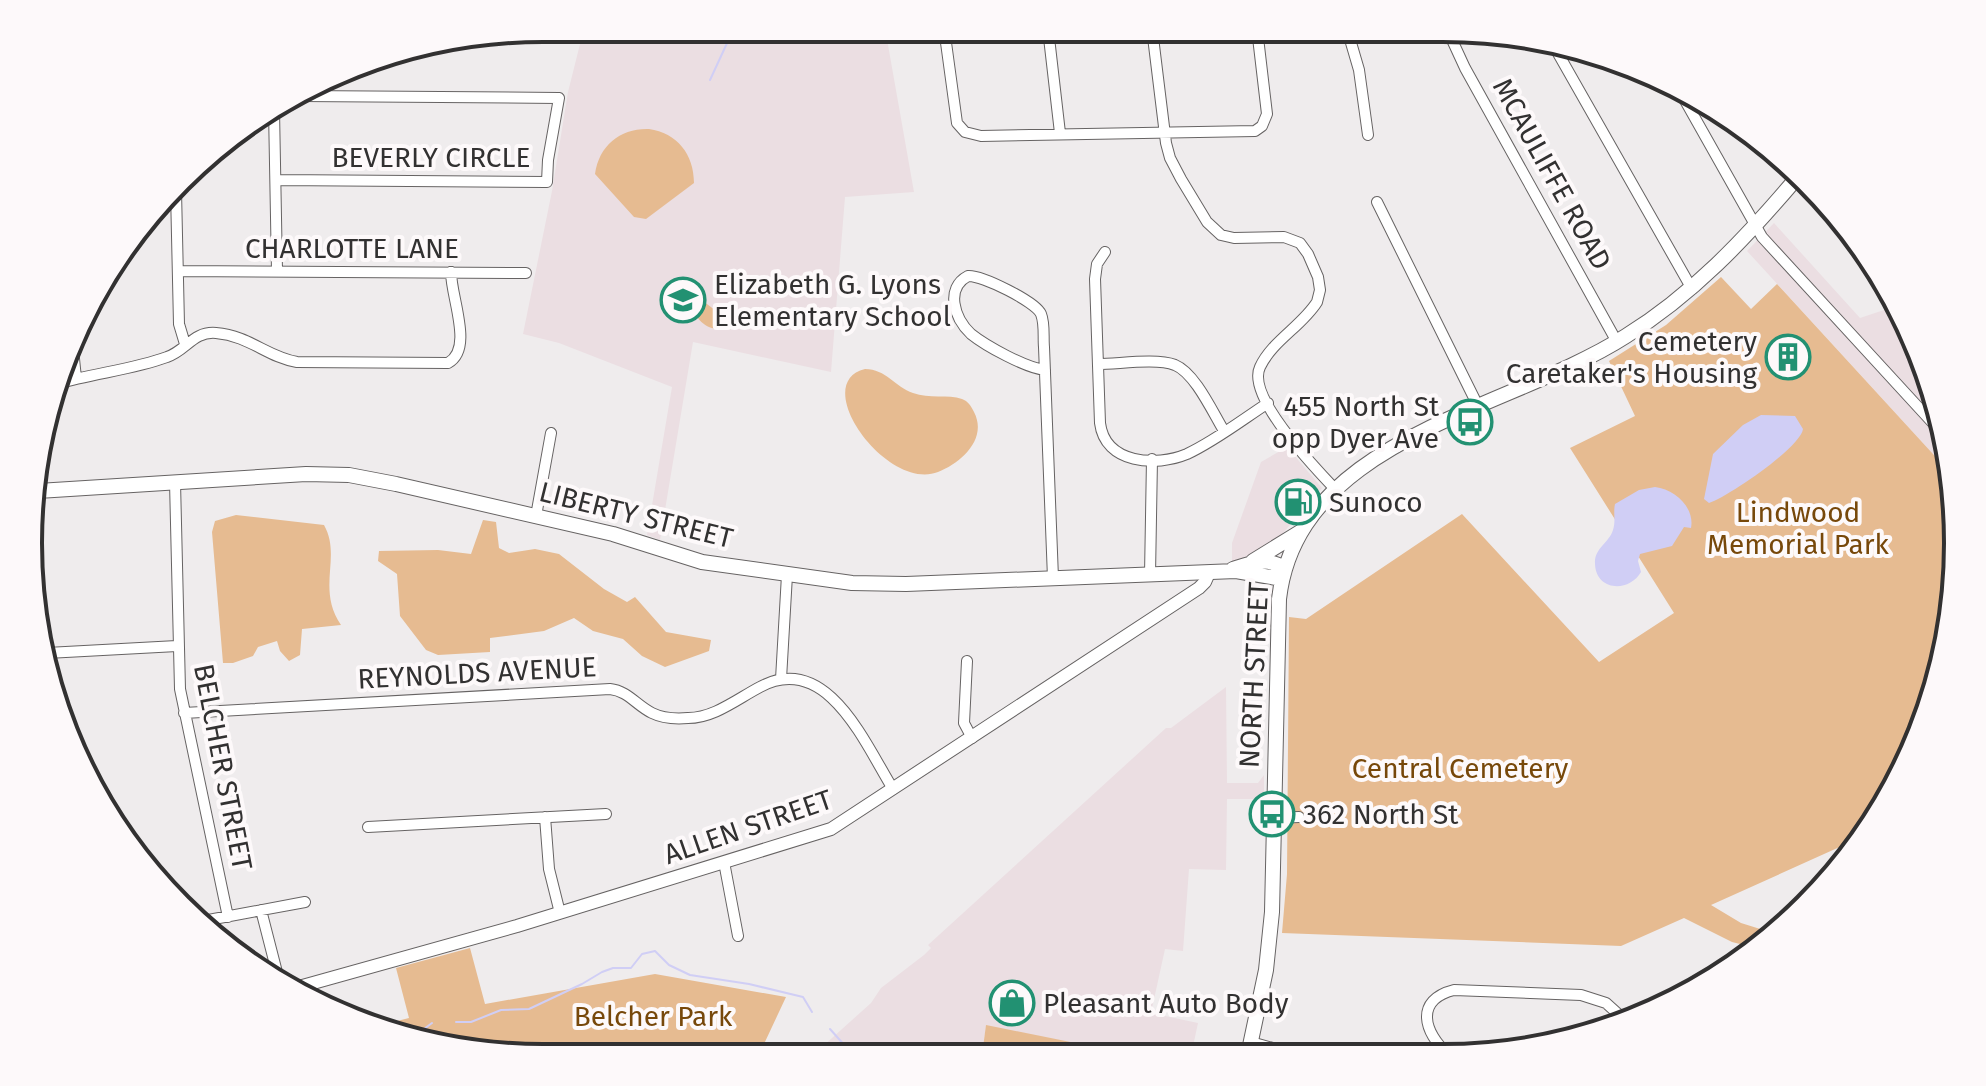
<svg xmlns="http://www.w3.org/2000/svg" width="1986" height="1086" viewBox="0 0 1986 1086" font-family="'Fira Sans',sans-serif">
	<rect width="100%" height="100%" fill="#efeced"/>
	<path fill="#ebdee2" d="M584 28H885L914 192 845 197 831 372 693 342 660 540 647 535 672 387 559 343 523 334 552 191 568 92Z
		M1774 223 1860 318 1890 308 1940 409 1944 466 1747 251Z
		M1287 447 1322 488 1277 540 1254 554 1232 562V543L1261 462Z
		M1226 687 1227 783H1258L1264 775V807L1261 801 1255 799H1227L1226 870 1189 869 1183 951 1165 949 1151 1013 1198 1023 1192 1051 1210 1055H1135L986 1026 982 1055 812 1056 871 1003 881 988 924 955 931 948 928 945 1166 728H1171Z"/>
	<path fill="#e6bb91" d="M649 129C677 133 694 154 694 183L646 219 634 217 595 174C599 145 621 128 649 129Z
		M1721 277 1751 309 1777 284 1944 466 1954 610 1889 800 1864 836 1711 905 1741 923 1773 933 1756 948 1732 942 1684 918 1621 946 1282 933 1287 874 1289 617 1306 619 1462 514 1599 662 1674 613 1570 448 1635 416 1609 361 1666 325Z
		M699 298 728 320 721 329C707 330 694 319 693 305Z
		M865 369C886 369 895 387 913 393 929 399 948 394 962 399 968 401 971 406 974 412 988 439 961 463 938 472 887 492 808 383 865 369Z
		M236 515 324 525C342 557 316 588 341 625L302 629 300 655 289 661 280 651 277 641 258 647 253 656 233 663H223L212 532 215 521Z
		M483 520 496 522 499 548 509 553 535 549 559 554 604 589 627 602 635 597 666 632 711 640 709 651 665 667 642 656 623 639 593 631 574 618 544 631 490 638V652L438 655 426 650 400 616 397 574 378 561 379 551 438 550 471 554Z
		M470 948 485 1004 655 974 786 997 764 1044 754 1056 510 1057 409 1040 394 1034 393 1022 409 1018 396 968Z
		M986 1025 1135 1055H982Z"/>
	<path fill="#d0cef5" d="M1761 415 1795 416 1803 429C1801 447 1728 497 1709 503L1704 499 1713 454 1743 425Z
		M1655 487C1675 489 1695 508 1691 528L1684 527 1672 546 1640 554 1638 561 1641 572C1629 593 1596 591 1595 564 1594 548 1609 543 1613 530 1616 521 1613 513 1615 504L1639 490Z"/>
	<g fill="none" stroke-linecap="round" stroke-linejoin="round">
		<path stroke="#d0cef5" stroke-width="2" d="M710 80 734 28
			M456 1022H471L501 1010 529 1009 582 984 602 972 613 968H631L642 954 655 951 669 965 690 975 749 984 803 997 812 1012
			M830 1029 854 1056
			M421 1042 424 1029 432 1023"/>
		<g stroke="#666363" stroke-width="12">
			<path id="minor" d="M944 28 957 123 965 132 981 136 1255 131 1262 126 1267 114 1257 29
				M1048 29 1060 133
				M1152 29 1166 143 1170 158 1181 179 1207 222 1221 235 1234 238 1284 237 1300 243 1308 254 1318 277 1320 290 1317 302C1302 326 1272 341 1260 367 1246 396 1315 468 1335 489
				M1347 29 1359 70 1368 135
				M1447 29 1465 68 1617 342
				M1551 41 1692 289
				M1678 88 1762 237 1942 433
				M274 110 277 271
				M276 180 547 182 548 160 559 98 301 96
				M176 191 179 324 185 344
				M1377 202 1479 408
				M1105 252 1097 264 1095 279 1100 423C1105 464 1156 467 1187 454 1215 441 1242 420 1268 403
				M178 271 526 273
				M73 349 76 378
				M1098 364C1119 364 1156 358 1175 365 1195 373 1213 413 1224 431
				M1045 370C1026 368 986 346 971 334 954 318 945 288 968 276 982 275 1036 302 1041 314 1045 324 1043 337 1044 347L1053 578
				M57 384C93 373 132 370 167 357 186 351 193 331 216 333 250 336 267 357 297 362L448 363C474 349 451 298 451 272
				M175 482 180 689 228 917
				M536 516 551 433
				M1150 575 1152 459
				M47 653 177 646
				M967 661 964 723 972 738
				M781 679 787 575
				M184 713 610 689C628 691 636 705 652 713 662 718 676 719 688 718 714 718 737 699 760 687 827 651 865 744 893 789
				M545 817 549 869 560 913
				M1275 818 1299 817
				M368 827 606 814
				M724 862 738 936
				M261 910 280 984
				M203 921 305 902
				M1251 1042 1294 1054
				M1448 1054C1424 1033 1414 1000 1454 990L1581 995 1606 1003 1627 1022"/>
		</g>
		<g stroke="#666363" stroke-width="14">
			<path id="tertiary" d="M288 990 517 926 831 829 1199 588 1205 582 1209 573"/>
		</g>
		<g stroke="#666363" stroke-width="16">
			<path id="secondary" d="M38 491 306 474 349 475 396 484 613 534 702 562 852 583 906 584 1236 571 1282 579
				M1253 561 1300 532
				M1233 569C1254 562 1265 557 1285 568
				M1248 1055 1266 970 1272 912 1279 599C1298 437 1511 410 1626 336 1692 295 1745 239 1795 180"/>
		</g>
		<use href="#minor" stroke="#fff" stroke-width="10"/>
		<use href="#tertiary" stroke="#fff" stroke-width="12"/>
		<use href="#secondary" stroke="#fff" stroke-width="14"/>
	</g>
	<defs>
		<g id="school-ring" transform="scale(2.3)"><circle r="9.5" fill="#fdf9fa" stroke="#229172" stroke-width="1.5"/><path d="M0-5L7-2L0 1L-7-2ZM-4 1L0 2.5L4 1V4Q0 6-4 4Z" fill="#229172"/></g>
		<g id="building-ring" transform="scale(2.3)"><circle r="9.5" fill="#fdf9fa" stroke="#229172" stroke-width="1.5"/><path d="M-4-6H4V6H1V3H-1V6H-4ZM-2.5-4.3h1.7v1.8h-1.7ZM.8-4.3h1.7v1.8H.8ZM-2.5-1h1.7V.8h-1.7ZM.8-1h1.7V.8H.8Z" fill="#229172"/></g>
		<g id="bus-ring" transform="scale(2.3)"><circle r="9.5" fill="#fdf9fa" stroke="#229172" stroke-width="1.5"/><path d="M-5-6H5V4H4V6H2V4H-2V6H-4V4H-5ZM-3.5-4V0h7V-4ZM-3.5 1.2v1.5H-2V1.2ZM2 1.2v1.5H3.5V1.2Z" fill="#229172"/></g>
		<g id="fuel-ring" transform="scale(2.3)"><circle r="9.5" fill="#fdf9fa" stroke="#229172" stroke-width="1.5"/><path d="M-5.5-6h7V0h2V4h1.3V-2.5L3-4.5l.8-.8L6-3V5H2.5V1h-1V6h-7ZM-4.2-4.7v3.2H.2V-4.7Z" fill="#229172"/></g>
		<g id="shop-ring" transform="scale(2.3)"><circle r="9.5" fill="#fdf9fa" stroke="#229172" stroke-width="1.5"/><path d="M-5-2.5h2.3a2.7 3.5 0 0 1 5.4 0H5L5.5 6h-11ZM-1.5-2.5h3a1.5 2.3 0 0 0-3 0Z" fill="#229172"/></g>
	</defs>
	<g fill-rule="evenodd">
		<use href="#school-ring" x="683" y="300"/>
		<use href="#building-ring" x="1788" y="357"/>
		<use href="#bus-ring" x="1470" y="422"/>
		<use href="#fuel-ring" x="1298" y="502"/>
		<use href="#bus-ring" x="1272" y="814"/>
		<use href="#shop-ring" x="1012" y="1003"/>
	</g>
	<g text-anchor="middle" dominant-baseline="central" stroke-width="8" stroke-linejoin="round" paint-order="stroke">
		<g font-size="28" fill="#323131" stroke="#fdf9fa">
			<text x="431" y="157">BEVERLY CIRCLE</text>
			<text transform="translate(1552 174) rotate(61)">MCAULIFFE ROAD</text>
			<text x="352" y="248">CHARLOTTE LANE</text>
			<text transform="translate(636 515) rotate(14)">LIBERTY STREET</text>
			<text transform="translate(477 673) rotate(-3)">REYNOLDS AVENUE</text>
			<text transform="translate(1254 675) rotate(-87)">NORTH STREET</text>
			<text transform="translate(223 767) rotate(79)">BELCHER STREET</text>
			<text transform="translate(748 827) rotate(-19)">ALLEN STREET</text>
		</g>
		<g font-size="28" fill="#323131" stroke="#fdf9fa" text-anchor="start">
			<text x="714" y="284">Elizabeth G. Lyons<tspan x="714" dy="32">Elementary School</tspan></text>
			<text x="1757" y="341" text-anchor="end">Cemetery<tspan x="1757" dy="32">Caretaker's Housing</tspan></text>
			<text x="1439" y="406" text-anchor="end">455 North St<tspan x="1439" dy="32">opp Dyer Ave</tspan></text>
			<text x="1329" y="502">Sunoco</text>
			<text x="1303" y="814">362 North St</text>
			<text x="1043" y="1003">Pleasant Auto Body</text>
		</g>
		<g font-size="28" fill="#77480a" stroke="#fdf9fa">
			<text x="1798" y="512">Lindwood<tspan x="1798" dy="32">Memorial Park</tspan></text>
			<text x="1460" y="768">Central Cemetery</text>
			<text x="653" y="1016">Belcher Park</text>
		</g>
	</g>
	<path d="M0 0H1986V1086H0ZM543 42H1443A501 501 0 0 1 1944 543V543A501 501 0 0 1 1443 1044H543A501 501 0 0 1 42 543V543A501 501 0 0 1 543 42Z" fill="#fdf9fa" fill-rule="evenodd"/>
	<path fill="none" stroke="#323131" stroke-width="4" d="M543 42H1443A501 501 0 0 1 1944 543V543A501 501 0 0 1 1443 1044H543A501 501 0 0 1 42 543V543A501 501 0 0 1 543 42Z"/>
</svg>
